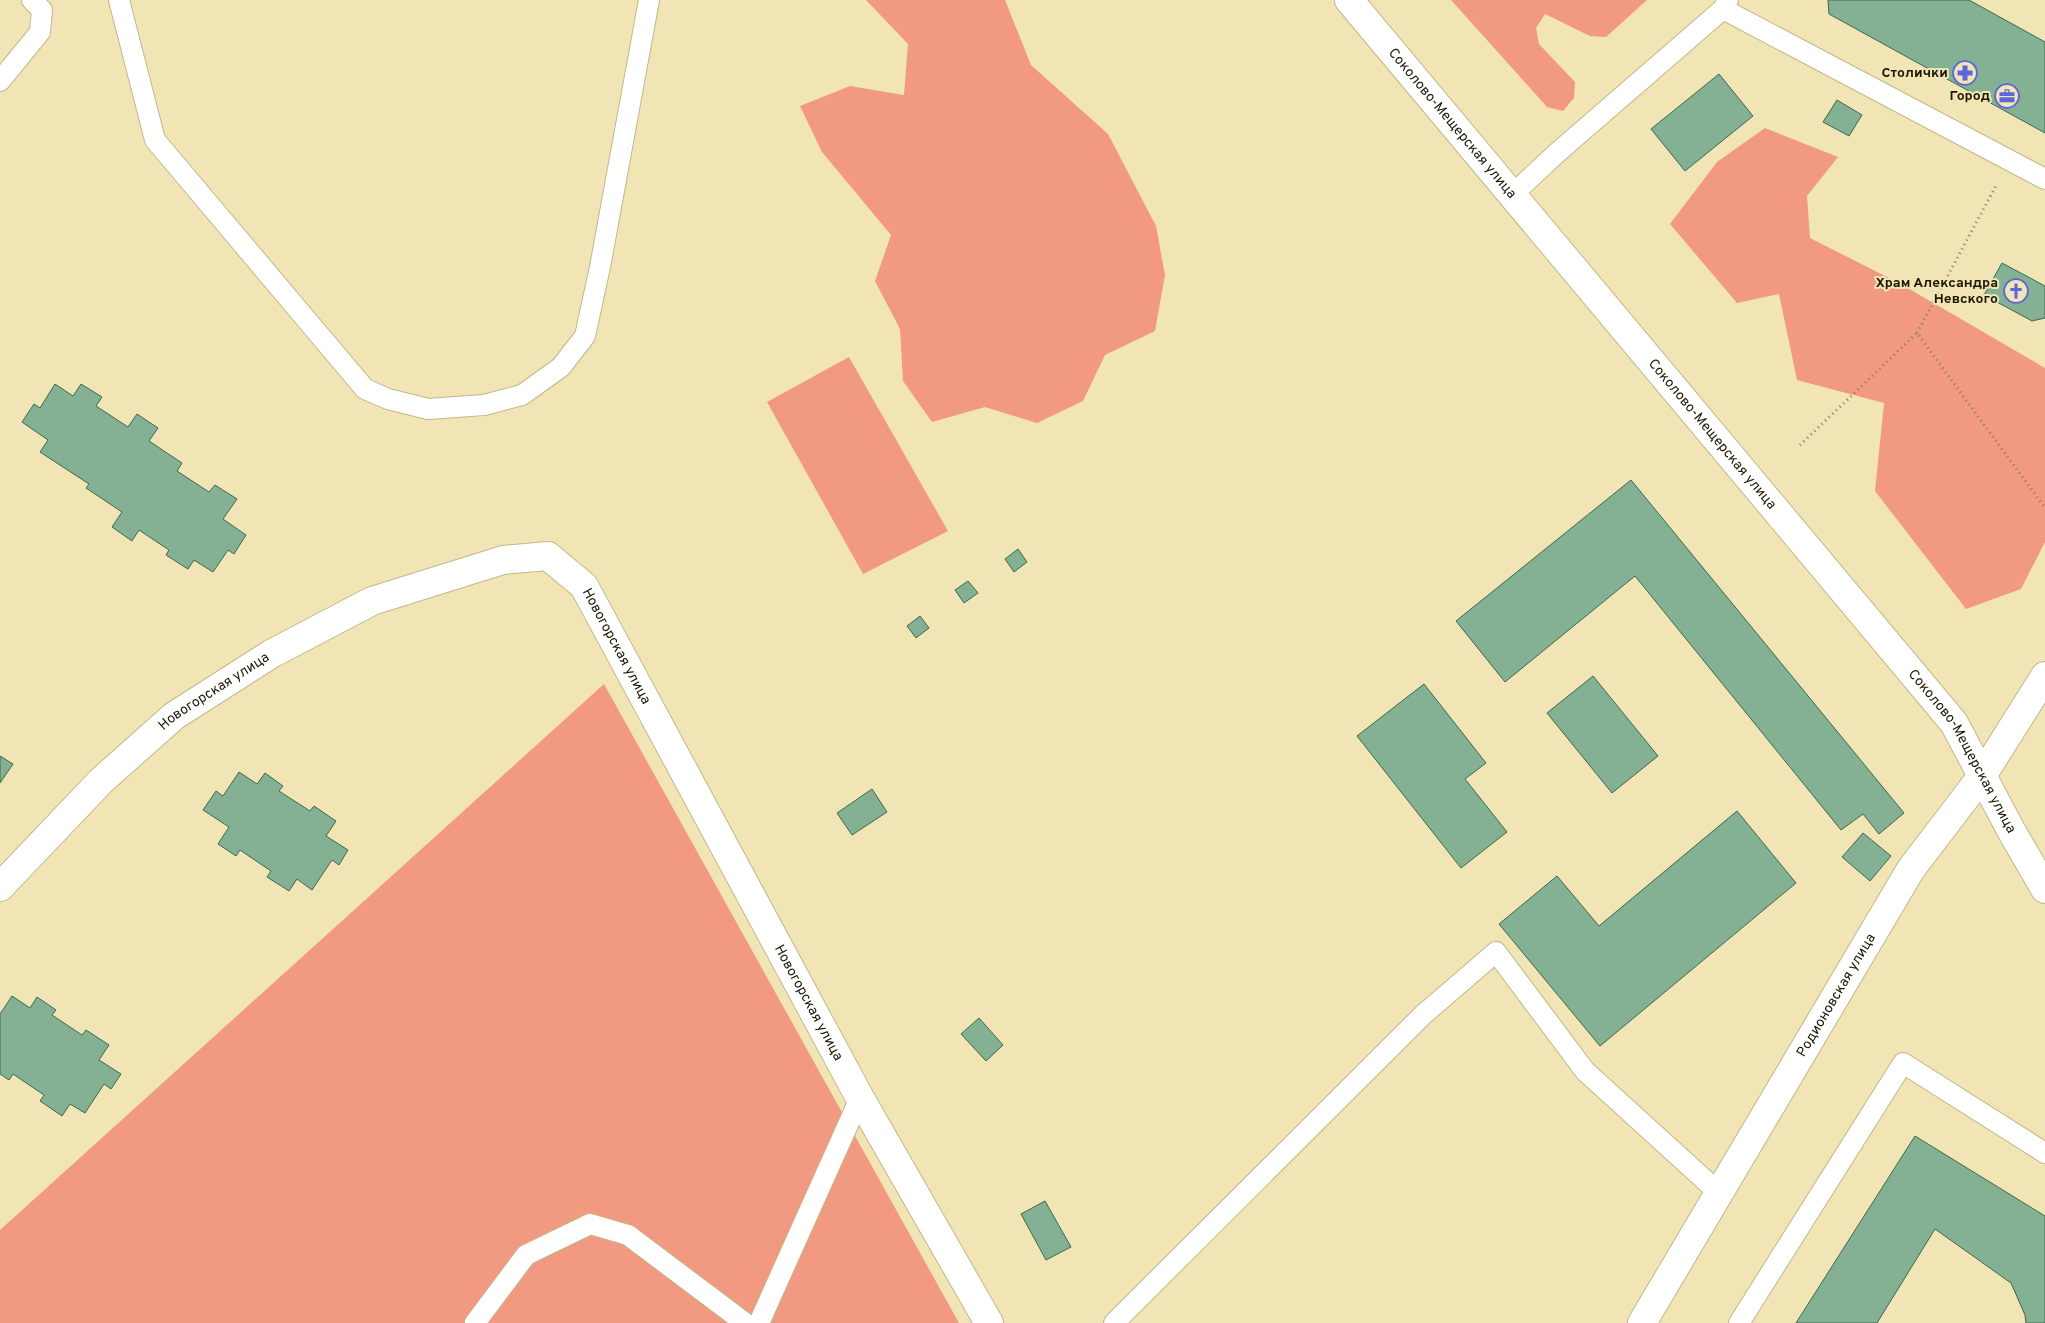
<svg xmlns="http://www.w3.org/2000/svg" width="2045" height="1323" viewBox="0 0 2045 1323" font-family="Overpass,sans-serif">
	<rect width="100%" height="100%" fill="#f1e5b5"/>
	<path fill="#f29981" d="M866 0H1005L1031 65 1108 134 1156 226 1165 275 1155 331 1105 355 1083 401 1037 423 985 407 932 422 903 381 900 329 875 281 891 235 822 152 800 106 850 86 904 95 908 44Z
		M1451 0H1647L1606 37 1590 36 1545 14 1536 28 1539 44 1575 82 1574 98 1563 111 1547 107Z
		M1765 128 1838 157 1807 196 1810 238 1899 283 2045 368V542L2021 589 1966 609 1875 491 1884 403 1797 380 1779 294 1737 303 1670 224 1717 162Z
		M849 357 948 531 863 574 767 402Z
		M604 684 959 1323H0V1230Z"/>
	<path fill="#84b194" stroke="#3d684d" d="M1828 0H1969L2045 42V133L1829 14Z
		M1719 74 1753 116 1685 171 1651 129Z
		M1837 100 1862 115 1849 136 1823 122Z
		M2002 263 2045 286V318L2032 321 1984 295Z
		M55 384 73 396 81 384 102 397 96 406 128 427 137 414 158 428 149 441 182 463 177 471 209 492 215 485 237 499 223 519 246 535 234 554 228 550 213 572 194 560 188 569 166 555 169 550 139 530 132 541 112 527 122 512 86 488 89 484 40 452 48 440 22 422 34 404 40 408Z
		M1631 480 1904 813 1879 834 1863 814 1841 830 1635 576 1505 682 1456 621Z
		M1018 549 1027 562 1014 572 1005 559Z
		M968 581 978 593 964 603 955 590Z
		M920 616 929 628 916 638 907 626Z
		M1593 676 1658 756 1612 793 1547 713Z
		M1424 684 1486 763 1465 779 1507 832 1461 868 1357 736Z
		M0 756 13 764 0 783Z
		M239 772 257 784 265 773 283 786 279 791 310 811 314 806 336 821 326 836 348 850 339 865 332 860 312 890 297 879 289 891 267 877 271 871 240 850 236 856 218 844 229 827 203 810 216 791 223 796Z
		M872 789 887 812 852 835 837 813Z
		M1737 811 1796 883 1600 1046 1499 924 1557 876 1599 926Z
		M1863 833 1891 856 1870 881 1842 857Z
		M12 996 30 1008 37 997 56 1010 52 1015 82 1035 86 1030 109 1045 99 1060 121 1074 111 1089 104 1084 85 1113 70 1104 62 1116 40 1101 44 1095 13 1074 9 1080 0 1074V1014Z
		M979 1018 1003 1045 986 1061 961 1034Z
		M1915 1136 2045 1216V1323H2026L2025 1315 2011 1283 1935 1229 1877 1323H1796Z
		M1045 1201 1071 1247 1046 1260 1021 1214Z"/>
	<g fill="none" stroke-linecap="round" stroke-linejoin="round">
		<g stroke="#c3b889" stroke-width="22">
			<path id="lane" d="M119 0 155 140 365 389 388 399 428 409 484 405 522 395 561 367 585 336 600 267 649 0
				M1723 9 2045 179
				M0 81 40 32 42 10 32 0
				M1512 195 1558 152 1723 9 1728 0
				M475 1323 526 1255 590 1224 628 1235 745 1323
				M759 1323 860 1098
				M1114 1323 1424 1014 1496 952 1585 1071 1718 1192
				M1739 1323 1903 1063 2045 1153"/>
		</g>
		<g stroke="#c3b889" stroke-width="30">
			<g id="street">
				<path id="s1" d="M0 887 101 781 174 716 271 654 372 601 503 560 548 556 584 586 860 1098 989 1323"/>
				<path id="s2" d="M1642 1323 1911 869 1982 776"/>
			</g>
		</g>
		<g stroke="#c3b889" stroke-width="30">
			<g id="secondary">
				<path id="s3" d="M1349 0 1954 723 2012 832 2045 889"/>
				<path d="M1982 776 2045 676"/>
			</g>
		</g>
		<path stroke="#877f5e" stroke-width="3" stroke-dasharray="1 4" stroke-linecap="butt" d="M1917 333 1997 184
			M1800 445 1917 333 2045 508"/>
		<use href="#lane" stroke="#fff" stroke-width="20"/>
		<use href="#street" stroke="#fff" stroke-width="28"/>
		<use href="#secondary" stroke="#fff" stroke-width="28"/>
	</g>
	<defs>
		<g id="pharmacy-ring" transform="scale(1.25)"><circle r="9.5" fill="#f1e5b5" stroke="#5d65dd" stroke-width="1.5"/><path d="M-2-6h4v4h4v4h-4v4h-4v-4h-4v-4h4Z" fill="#5d65dd"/></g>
		<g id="office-ring" transform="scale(1.25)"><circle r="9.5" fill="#f1e5b5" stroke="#5d65dd" stroke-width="1.5"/><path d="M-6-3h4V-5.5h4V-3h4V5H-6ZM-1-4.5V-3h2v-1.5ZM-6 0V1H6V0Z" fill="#5d65dd"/></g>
		<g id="church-ring" transform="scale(1.25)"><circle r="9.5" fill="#f1e5b5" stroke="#5d65dd" stroke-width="1.5"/><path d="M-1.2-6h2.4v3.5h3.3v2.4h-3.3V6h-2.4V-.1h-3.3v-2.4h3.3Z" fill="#5d65dd"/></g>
	</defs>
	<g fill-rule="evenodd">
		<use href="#pharmacy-ring" x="1965" y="73"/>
		<use href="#office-ring" x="2007" y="96"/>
		<use href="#church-ring" x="2016" y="291"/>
	</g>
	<g text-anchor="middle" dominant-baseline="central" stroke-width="4" stroke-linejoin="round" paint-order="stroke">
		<g font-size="14" font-weight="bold" fill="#1c1806" stroke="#f1e5b5" text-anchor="end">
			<text x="1948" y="73">Столички</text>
			<text x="1990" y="96">Город</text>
			<text x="1998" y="283">Храм Александра<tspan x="1998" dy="16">Невского</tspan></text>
		</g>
		<g font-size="14" fill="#1c1806" stroke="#f1e5b5">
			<text stroke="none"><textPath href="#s3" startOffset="161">Соколово-Мещерская улица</textPath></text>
			<text stroke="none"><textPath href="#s3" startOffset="566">Соколово-Мещерская улица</textPath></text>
			<text stroke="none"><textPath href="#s1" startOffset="771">Новогорская улица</textPath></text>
			<text stroke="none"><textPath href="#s1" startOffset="291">Новогорская улица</textPath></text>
			<text stroke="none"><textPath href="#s3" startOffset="971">Соколово-Мещерская улица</textPath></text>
			<text stroke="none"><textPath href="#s2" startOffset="381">Родионовская улица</textPath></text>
			<text stroke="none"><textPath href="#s1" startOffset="1176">Новогорская улица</textPath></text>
		</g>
	</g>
</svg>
